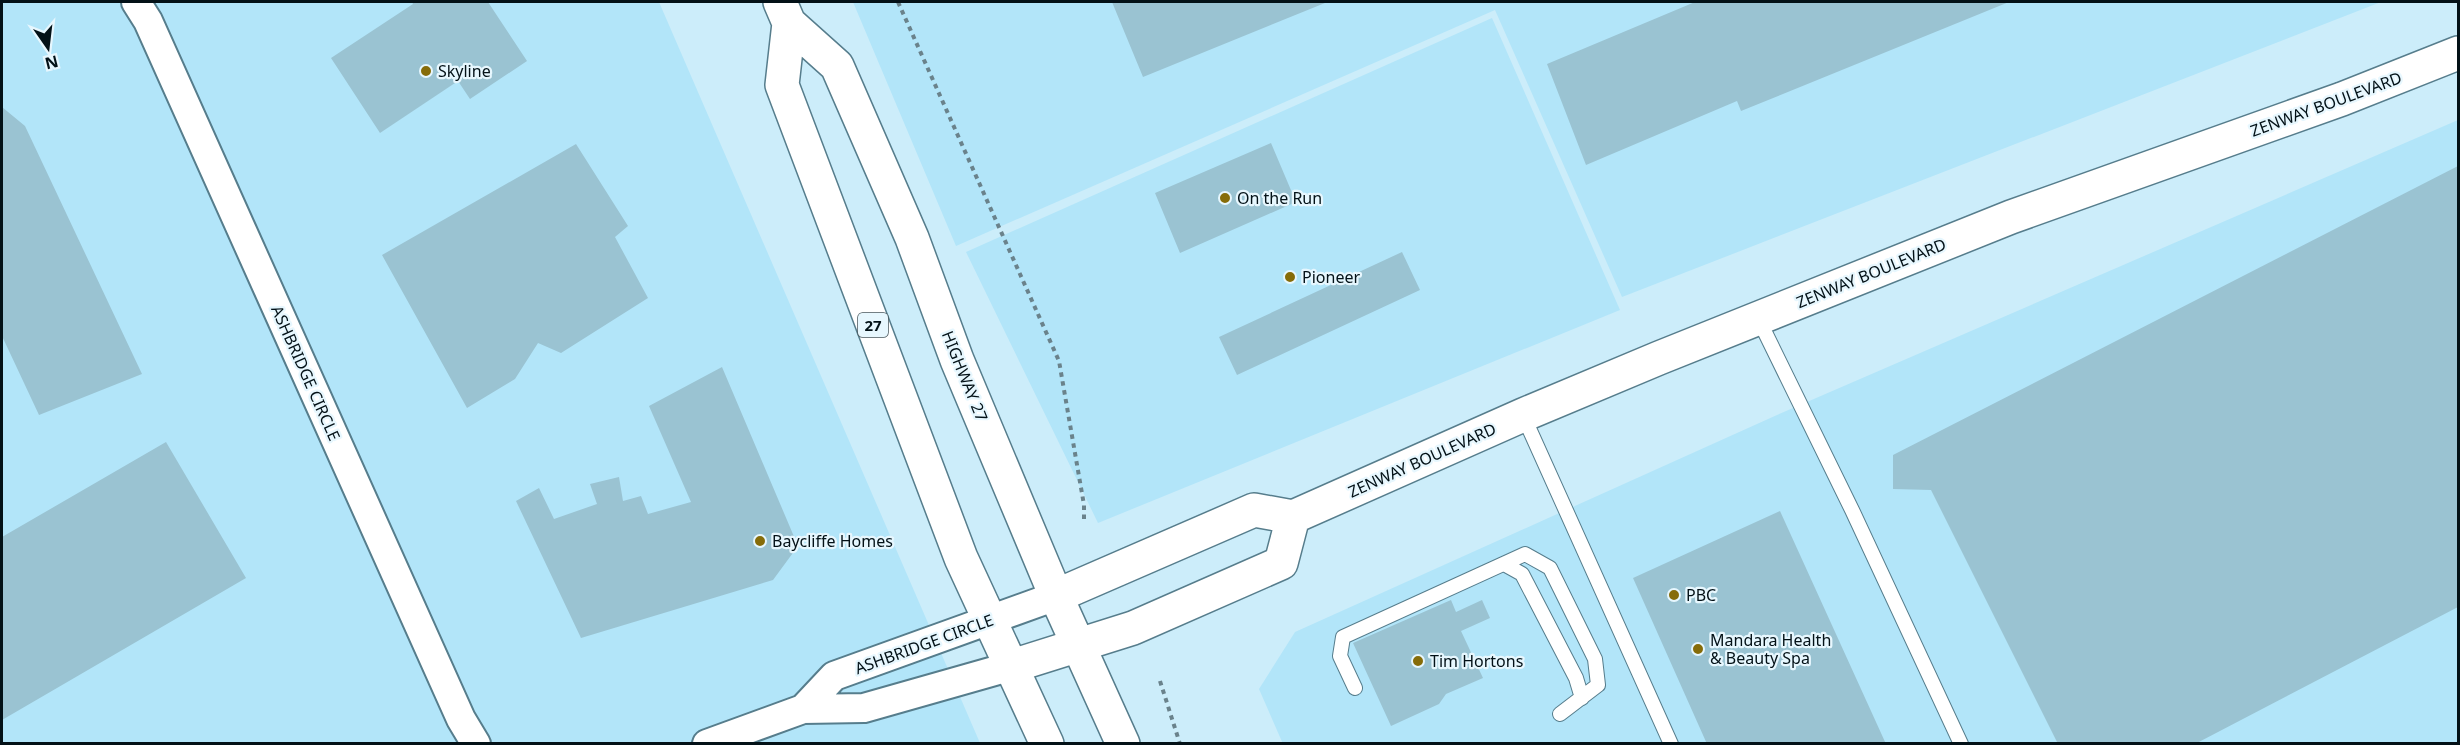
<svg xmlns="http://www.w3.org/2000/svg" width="2460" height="745" viewBox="0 0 2460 745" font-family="'Noto Sans',sans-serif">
	<rect width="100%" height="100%" fill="#ccedfa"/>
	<path fill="#b2e5f9" d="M2 2H659L980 743H2Z
		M853 2H2381L1622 297 1495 10 956 246Z
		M1492 18 1620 310 1098 523 966 252Z
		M2458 120V743L1283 744 1259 689 1295 632 1777 415Z"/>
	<path fill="#9ac3d2" d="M412 2H488L527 61 470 99 458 81 380 133 331 58 413 4Z
		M1112 2H1324L1325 3 1143 77Z
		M1695 2H2009L1741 111 1737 101 1586 165 1547 64Z
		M2 107 25 126 142 374 39 415 2 336Z
		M1271 143 1296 202 1180 253 1155 193Z
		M576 144 628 226 615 237 648 298 561 353 538 343 515 379 467 408 382 255Z
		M2458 166V607L2195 744H2058L1931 490 1893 489V455Z
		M1402 252 1420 290 1237 375 1219 337Z
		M722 367 798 546 773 580 581 638 516 501 539 488 554 519 597 504 590 484 619 477 623 501 641 496 648 514 691 502 649 406Z
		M166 442 246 578 2 720V537Z
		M1780 511 1886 744H1707L1633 578Z
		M1451 600 1456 612 1482 600 1490 618 1461 631 1483 678 1446 694 1439 704 1391 726 1353 643Z"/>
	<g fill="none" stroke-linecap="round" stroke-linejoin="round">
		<g stroke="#567d8c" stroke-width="16">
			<path id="service" d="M1758 318 1852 510 1961 744
				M1523 415 1671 744
				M1504 564 1522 574 1576 678 1582 698
				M1355 688 1340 656 1343 637 1525 554 1550 568 1595 659 1598 685 1560 714"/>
		</g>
		<g stroke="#567d8c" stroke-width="32">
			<path id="minor" d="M136 2 148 21 461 719 476 744
				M803 709 834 676 1056 596
				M707 744 803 709 864 708 1012 666"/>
		</g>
		<g stroke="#567d8c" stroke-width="36">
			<path id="tertiary" d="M1056 596 1254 510 1293 517 1523 415 1659 358 2011 217 2342 99 2458 53
				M1012 666 1133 628 1281 563 1293 517"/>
		</g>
		<g stroke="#567d8c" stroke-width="36">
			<path id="primary" d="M780 2 789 23 837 66 912 238 957 360 1056 596 1123 744
				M789 23 782 85 961 558 1047 744"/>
		</g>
		<path stroke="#6a828b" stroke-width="4" stroke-dasharray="4.5 4.5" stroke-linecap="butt" d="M898 2 1059 361 1084 505V522
			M1160 681 1180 744"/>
		<use href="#service" stroke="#fff" stroke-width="14"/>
		<use href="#minor" stroke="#fff" stroke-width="28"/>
		<use href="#tertiary" stroke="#fff" stroke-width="33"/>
		<use href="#primary" stroke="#fff" stroke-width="33"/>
	</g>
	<g fill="#866c09" stroke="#e7f7fe" stroke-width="2">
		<circle cx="426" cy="71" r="6"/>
		<circle cx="1225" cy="198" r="6"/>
		<circle cx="1290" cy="277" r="6"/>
		<circle cx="760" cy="541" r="6"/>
		<circle cx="1674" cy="595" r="6"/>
		<circle cx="1698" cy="649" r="6"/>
		<circle cx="1418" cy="661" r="6"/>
	</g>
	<g text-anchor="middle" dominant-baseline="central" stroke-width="4.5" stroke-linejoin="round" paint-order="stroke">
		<rect fill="#e7f7fe" stroke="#47565c" stroke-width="1.5" x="858" y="313" width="30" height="24" rx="4.5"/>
		<g font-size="15" font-weight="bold" fill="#031117">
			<text x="873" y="325">27</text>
		</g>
		<g font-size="16" fill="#031117" stroke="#e7f7fe" text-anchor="start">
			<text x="438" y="71">Skyline</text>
			<text x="1237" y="198">On the Run</text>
			<text x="1302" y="277">Pioneer</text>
			<text x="772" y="541">Baycliffe Homes</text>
			<text x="1686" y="595">PBC</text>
			<text x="1710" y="640">Mandara Health<tspan x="1710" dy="18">&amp; Beauty Spa</tspan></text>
			<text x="1430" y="661">Tim Hortons</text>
		</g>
		<g font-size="16" fill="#031117" stroke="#e7f7fe">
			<text transform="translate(2326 104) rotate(-20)">ZENWAY BOULEVARD</text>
			<text transform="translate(1871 273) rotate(-22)">ZENWAY BOULEVARD</text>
			<text transform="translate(306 373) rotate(66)">ASHBRIDGE CIRCLE</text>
			<text transform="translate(965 376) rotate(68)">HIGHWAY 27</text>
			<text transform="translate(1422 460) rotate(-24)">ZENWAY BOULEVARD</text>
			<text transform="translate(924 644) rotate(-20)">ASHBRIDGE CIRCLE</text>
		</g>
	</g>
	<rect width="2460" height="745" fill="none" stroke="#031117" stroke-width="6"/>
	<g transform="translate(48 48) rotate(166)" stroke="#e7f7fe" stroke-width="4.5" paint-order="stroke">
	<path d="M0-4.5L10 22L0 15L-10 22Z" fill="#031117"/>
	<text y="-9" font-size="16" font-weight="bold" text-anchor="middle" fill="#031117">N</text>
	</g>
</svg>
